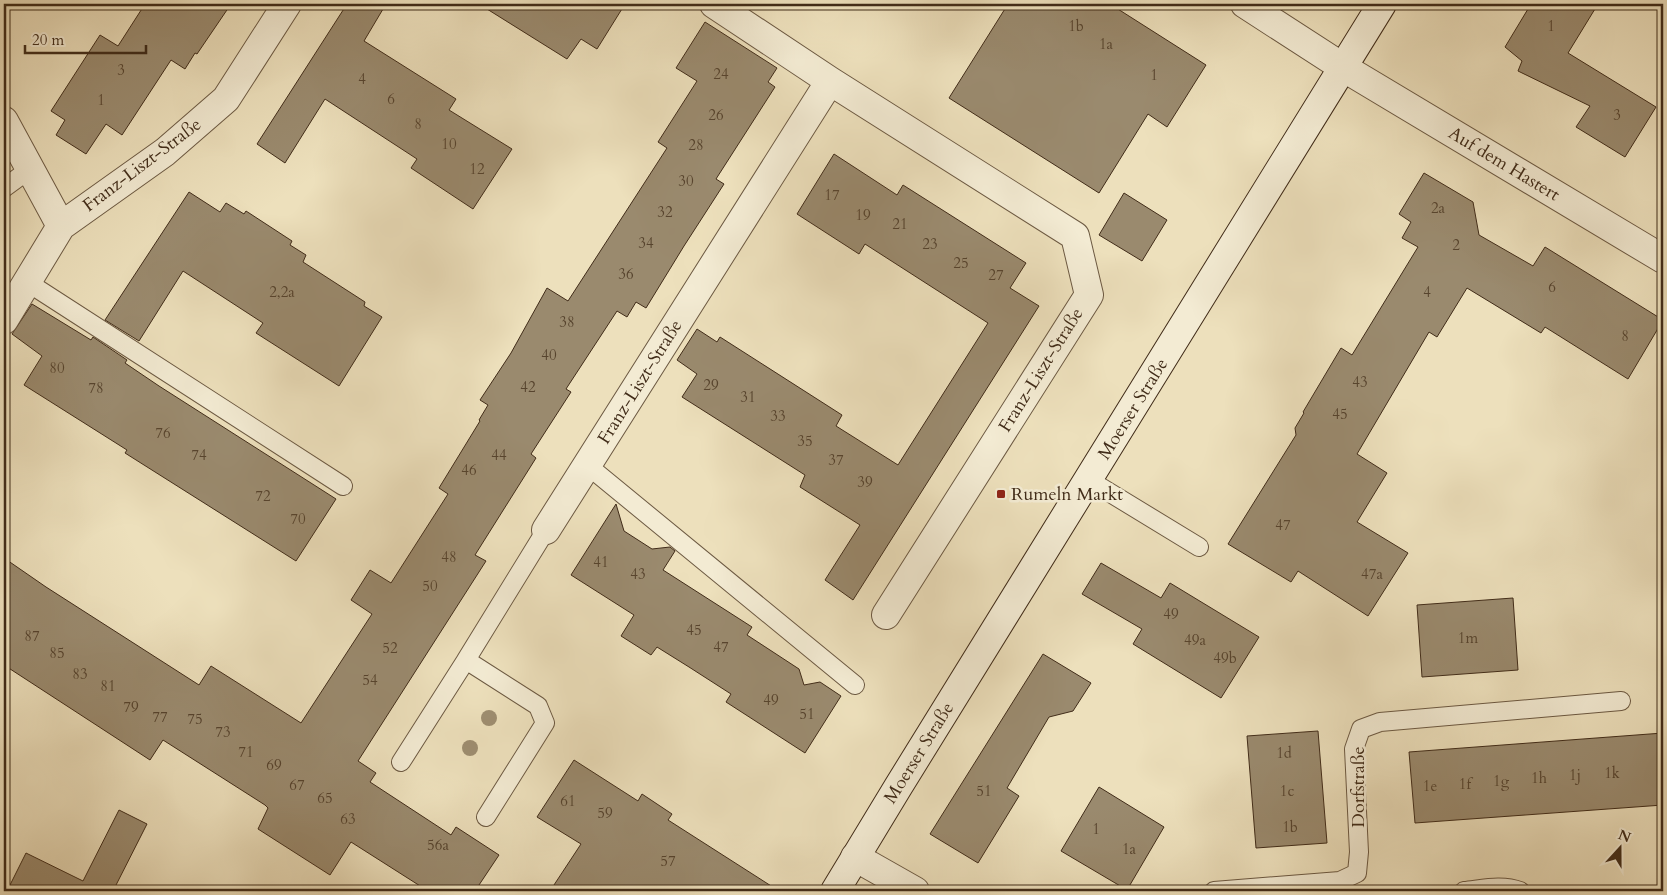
<svg xmlns="http://www.w3.org/2000/svg" width="1667" height="895" viewBox="0 0 1667 895" font-family="Cardo,serif">
	<rect width="100%" height="100%" fill="#ede0bc"/>
	<filter id="stains"><feTurbulence type="fractalNoise" baseFrequency=".004" numOctaves="4"/><feColorMatrix values="0 0 0 0 .2 0 0 0 0 .09 0 0 0 0 .02 0 0 0 .5 -.17"/></filter>
	<radialGradient id="worn" r=".72"><stop offset=".6" stop-color="#630" stop-opacity="0"/><stop offset="1" stop-color="#630" stop-opacity=".3"/></radialGradient>
	<path fill="#9a8a6e" stroke="#412c19" d="M145 4H231L197 54 195 53 185 69 171 60 122 135 106 124 86 154 56 135 65 120 51 111 100 35 118 46Z
		M347 4H386L364 41 456 99 449 110 512 149 473 209 411 168 417 159 325 99 285 163 257 144Z
		M479 4H625L597 49 581 39 567 59Z
		M1008 4H1110L1206 65 1167 127 1148 114 1099 193 949 98Z
		M1531 4H1598L1568 53 1656 107 1625 157 1576 127 1590 106 1518 71 1522 61 1505 47Z
		M705 22 777 68 768 82 775 87 716 179 724 184 684 246 646 308 636 302 627 317 617 311 566 389 571 392 531 454 536 458 475 555 486 561 358 761 376 773 370 782 451 835 456 827 499 855 475 891H428L351 842 330 875 258 829 268 808 265 805 163 740 150 760 4 665V558L46 587 199 685 211 666 301 723 372 614 351 600 370 570 391 583 448 494 439 488 480 421 479 420 488 405 480 400 511 353 547 288 568 301 667 148 658 142 697 81 676 68Z
		M834 154 897 195 903 185 1026 263 1010 288 1039 306 853 600 825 580 860 525 800 487 805 475 682 397 697 374 677 360 697 329 717 342 720 337 842 415 836 426 898 465 988 323 865 244 859 254 797 214Z
		M1424 173 1473 202 1479 235 1533 266 1545 247 1663 320 1628 379 1545 327 1541 333 1467 288 1437 337 1429 332 1357 454 1387 473 1357 522 1408 553 1368 616 1298 571 1291 582 1228 544 1296 435 1295 428 1304 413 1303 412 1341 348 1352 355 1418 247 1402 238 1411 222 1399 214Z
		M189 192 220 212 226 203 244 214 246 211 292 241 290 245 306 255 303 262 365 302 364 306 382 317 339 386 256 333 263 323 183 271 139 341 105 320Z
		M1124 193 1167 220 1142 261 1099 235Z
		M32 304 91 340 93 337 127 360 125 363 159 386 336 499 296 561 125 453 127 450 24 385 42 356 12 334Z
		M616 504 624 531 652 549 670 547 675 551 663 570 752 627 747 635 799 669 804 685 820 682 841 696 805 753 726 702 731 694 689 667 657 647 651 655 621 636 634 615 571 575Z
		M1101 563 1161 598 1170 583 1259 637 1221 698 1133 644 1142 629 1082 594Z
		M1513 598 1518 670 1422 677 1417 605Z
		M1043 654 1091 683 1073 711 1049 717 1007 788 1019 796 978 863 930 834Z
		M1318 731 1327 843 1256 848 1247 736Z
		M1663 733V805L1415 823 1409 752Z
		M574 760 638 801 642 794 672 814 668 820 779 891H550L581 844 537 817Z
		M1099 787 1164 827 1127 890 1061 851Z
		M119 810 147 824 113 891H7L26 853 83 881Z"/>
	<g fill="none" stroke-linecap="round" stroke-linejoin="round">
		<g stroke="#6c5942" stroke-width="20">
			<path id="service" d="M4 188 30 169
				M27 282 343 486
				M587 465 855 685
				M1089 480 1199 547
				M401 762 466 660
				M486 817 545 723 538 706 466 660 546 530
				M1214 891 1340 881 1357 873 1359 852 1354 749 1361 729 1380 722 1621 701
				M1464 891C1483 889 1502 884 1520 891"/>
		</g>
		<g stroke="#6c5942" stroke-width="30">
			<path id="minor" d="M714 4 830 81 1075 236 1089 295 886 615
				M1245 4 1344 68 1663 259
				M4 121 61 226 4 320
				M61 226 165 152 226 99 287 4
				M546 530 830 81
				M855 857 915 891"/>
		</g>
		<g stroke="#412c19" stroke-width="30">
			<path id="secondary" d="M835 891 898 787 1382 4"/>
		</g>
		<use href="#service" stroke="#f3ebd3" stroke-width="18"/>
		<use href="#minor" stroke="#f3ebd3" stroke-width="28"/>
		<use href="#secondary" stroke="#f3ebd3" stroke-width="28"/>
	</g>
	<g fill="#9e8e71">
		<circle cx="489" cy="718" r="8"/>
		<circle cx="470" cy="748" r="8"/>
	</g>
	<rect fill="#8f2418" stroke="#f3ebd3" stroke-width="2" x="996" y="489" width="10" height="10" rx="2.5"/>
	<g text-anchor="middle" dominant-baseline="central" stroke-width="5" stroke-linejoin="round" paint-order="stroke">
		<g font-size="15" fill="#57442e">
			<text x="1076" y="26">1b</text>
			<text x="1551" y="26">1</text>
			<text x="1106" y="44">1a</text>
			<text x="121" y="70">3</text>
			<text x="721" y="74">24</text>
			<text x="1154" y="75">1</text>
			<text x="362" y="79">4</text>
			<text x="391" y="99">6</text>
			<text x="101" y="100">1</text>
			<text x="716" y="115">26</text>
			<text x="1617" y="115">3</text>
			<text x="418" y="124">8</text>
			<text x="449" y="144">10</text>
			<text x="696" y="145">28</text>
			<text x="477" y="169">12</text>
			<text x="686" y="181">30</text>
			<text x="832" y="195">17</text>
			<text x="1438" y="208">2a</text>
			<text x="665" y="212">32</text>
			<text x="863" y="215">19</text>
			<text x="900" y="224">21</text>
			<text x="646" y="243">34</text>
			<text x="930" y="244">23</text>
			<text x="1456" y="245">2</text>
			<text x="961" y="263">25</text>
			<text x="626" y="274">36</text>
			<text x="996" y="275">27</text>
			<text x="1552" y="287">6</text>
			<text x="282" y="292">2,2a</text>
			<text x="1427" y="292">4</text>
			<text x="567" y="322">38</text>
			<text x="1625" y="336">8</text>
			<text x="549" y="355">40</text>
			<text x="57" y="368">80</text>
			<text x="1360" y="382">43</text>
			<text x="711" y="385">29</text>
			<text x="528" y="387">42</text>
			<text x="96" y="388">78</text>
			<text x="748" y="397">31</text>
			<text x="1340" y="414">45</text>
			<text x="778" y="416">33</text>
			<text x="163" y="433">76</text>
			<text x="805" y="441">35</text>
			<text x="199" y="455">74</text>
			<text x="499" y="455">44</text>
			<text x="836" y="460">37</text>
			<text x="469" y="470">46</text>
			<text x="865" y="482">39</text>
			<text x="263" y="496">72</text>
			<text x="298" y="519">70</text>
			<text x="1283" y="525">47</text>
			<text x="449" y="557">48</text>
			<text x="601" y="562">41</text>
			<text x="638" y="574">43</text>
			<text x="1372" y="574">47a</text>
			<text x="430" y="586">50</text>
			<text x="1171" y="614">49</text>
			<text x="694" y="630">45</text>
			<text x="32" y="636">87</text>
			<text x="1468" y="638">1m</text>
			<text x="1195" y="640">49a</text>
			<text x="721" y="647">47</text>
			<text x="390" y="648">52</text>
			<text x="57" y="653">85</text>
			<text x="1225" y="658">49b</text>
			<text x="80" y="674">83</text>
			<text x="370" y="680">54</text>
			<text x="108" y="686">81</text>
			<text x="771" y="700">49</text>
			<text x="131" y="707">79</text>
			<text x="807" y="714">51</text>
			<text x="160" y="717">77</text>
			<text x="195" y="719">75</text>
			<text x="223" y="732">73</text>
			<text x="246" y="752">71</text>
			<text x="1284" y="753">1d</text>
			<text x="274" y="765">69</text>
			<text x="1612" y="773">1k</text>
			<text x="1575" y="775">1j</text>
			<text x="1539" y="778">1h</text>
			<text x="1501" y="781">1g</text>
			<text x="1465" y="784">1f</text>
			<text x="297" y="785">67</text>
			<text x="1430" y="786">1e</text>
			<text x="984" y="791">51</text>
			<text x="1287" y="791">1c</text>
			<text x="325" y="798">65</text>
			<text x="568" y="801">61</text>
			<text x="605" y="813">59</text>
			<text x="348" y="819">63</text>
			<text x="1290" y="827">1b</text>
			<text x="1096" y="829">1</text>
			<text x="438" y="845">56a</text>
			<text x="1129" y="849">1a</text>
			<text x="668" y="861">57</text>
		</g>
		<g font-size="18" fill="#412c19" stroke="#f3ebd3">
			<text transform="translate(1504 164) rotate(31)">Auf dem Hastert</text>
			<text transform="translate(142 165) rotate(-37)">Franz-Liszt-Straße</text>
			<text transform="translate(1041 370) rotate(-58)">Franz-Liszt-Straße</text>
			<text transform="translate(640 382) rotate(-58)">Franz-Liszt-Straße</text>
			<text transform="translate(1133 409) rotate(-58)">Moerser Straße</text>
			<text transform="translate(919 753) rotate(-58)">Moerser Straße</text>
			<text transform="translate(1358 787) rotate(-90)">Dorfstraße</text>
		</g>
		<g font-size="18" fill="#412c19" stroke="#f3ebd3" text-anchor="start">
			<text x="1011" y="494">Rumeln Markt</text>
		</g>
	</g>
	<rect width="1667" height="895" fill="none" stroke="#ede0bc" stroke-width="20"/>
	<rect x="5" y="5" width="1657" height="885" fill="none" stroke="#412c19" stroke-width="2.5"/>
	<rect x="10" y="10" width="1647" height="875" fill="none" stroke="#412c19"/>
	<g transform="translate(1620 848) rotate(21)" stroke="#f3ebd3" stroke-width="4" paint-order="stroke">
	<path d="M0-4L9 19L0 12L-9 19Z" fill="#412c19"/>
	<text y="-8" font-size="14" font-weight="bold" text-anchor="middle" fill="#412c19">N</text>
	</g>
	<path d="M25 45v8h121v-8" fill="none" stroke="#412c19" stroke-width="2.5"/>
	<text x="32" y="45" font-size="15" fill="#412c19" stroke="#f3ebd3" stroke-width="4" paint-order="stroke">20 m</text>
	<rect width="100%" height="100%" filter="url(#stains)"/>
	<rect width="100%" height="100%" fill="url(#worn)"/>
</svg>
